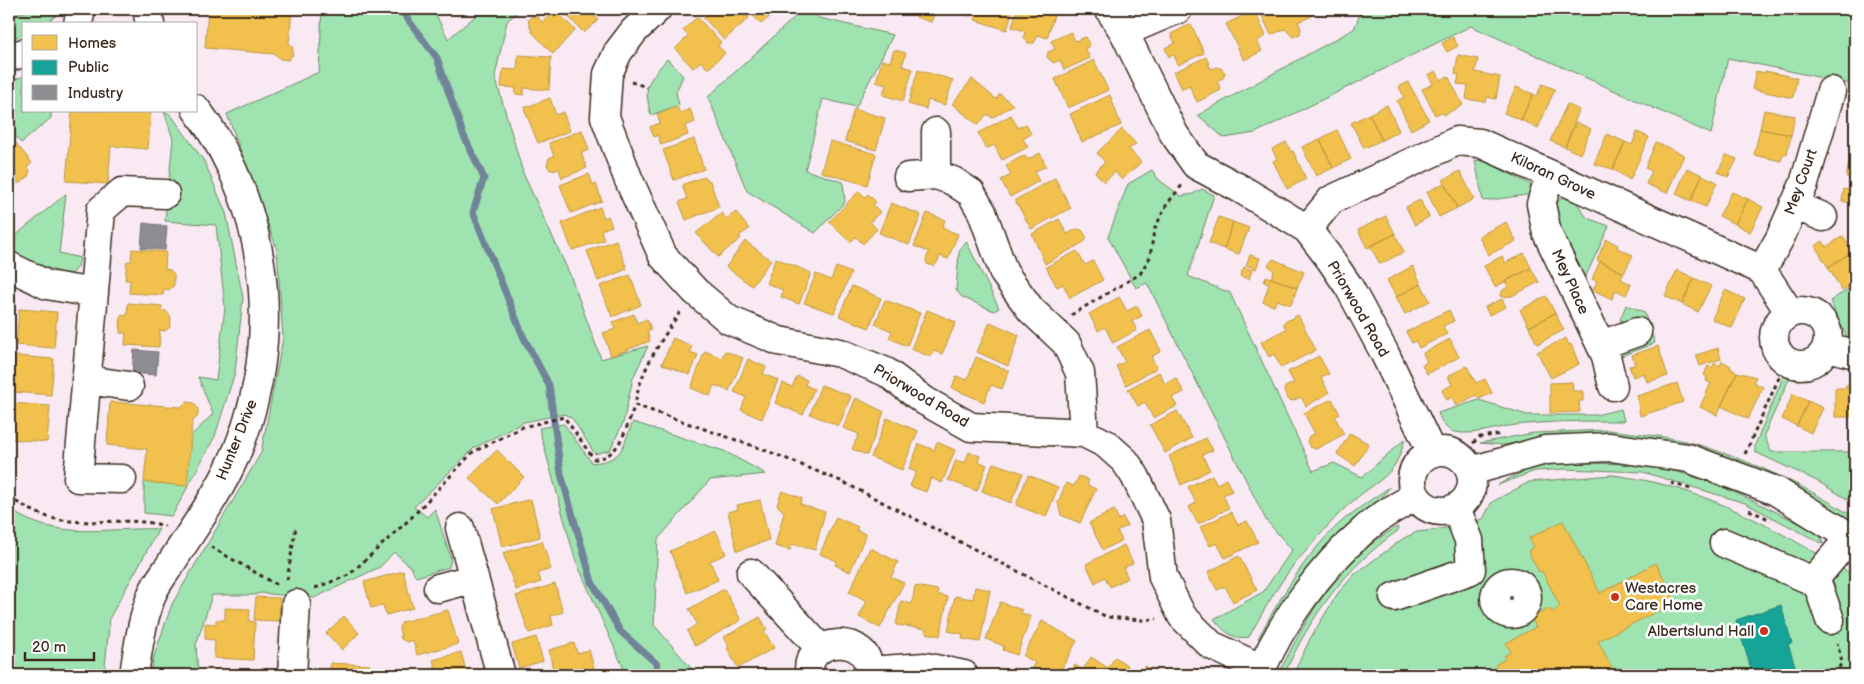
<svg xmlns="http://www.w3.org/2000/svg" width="1864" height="684" viewBox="0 0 1864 684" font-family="'Balsamiq Sans',sans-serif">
	<rect width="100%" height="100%" fill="#f8e9f2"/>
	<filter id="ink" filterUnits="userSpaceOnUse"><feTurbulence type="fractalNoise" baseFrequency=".02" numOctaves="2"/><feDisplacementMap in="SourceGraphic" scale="10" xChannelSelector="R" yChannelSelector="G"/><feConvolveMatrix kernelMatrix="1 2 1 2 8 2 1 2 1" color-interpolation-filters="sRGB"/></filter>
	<g filter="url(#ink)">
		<path fill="#9fe4b0" stroke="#6d8767" d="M33 9H63L46 24H24V34L9 40V16Z
			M322 9H433L448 39 484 9H521L507 21 495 76 523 173 571 277 601 359 648 346 633 378 623 423 610 450 595 454 572 418 564 414 524 422 474 448 414 507 427 517 435 509 451 559 449 567 416 577 411 567 394 552 380 567 314 598 260 593 254 595H212L196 645 198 675H152L153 659 172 604 261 453 283 338 277 249 227 114 319 72Z
			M791 9H810L819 18 893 35 856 107 823 99 805 170 843 182 845 202 815 233 747 191 708 97 796 16Z
			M1362 9H1855V85L1728 58 1711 134 1471 26 1255 133 1224 138 1198 115 1354 29Z
			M667 59 683 76 676 92 679 105 651 115C643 84 647 83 667 59Z
			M24 76V111H51V118L21 143 9 128V82Z
			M164 111 171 115 204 161 226 213 243 298 235 372 215 436 172 516 144 513V482L213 414 198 377 216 380 225 307 216 225 165 221 173 139Z
			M1475 160 1485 161 1535 187 1533 194 1483 201Z
			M1152 170 1159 180 1181 196 1193 194 1202 189 1214 195 1188 276 1230 293 1313 471 1334 463 1362 477 1405 439C1394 479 1382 476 1353 501 1336 515 1321 534 1306 551 1285 572 1263 611 1249 637 1232 640 1224 631 1214 619L1263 592 1292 550 1266 520 1147 283 1136 288 1108 237 1128 184Z
			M66 194 59 253 80 258 78 267 70 276 22 258 9 246V241Z
			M1562 197 1577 203 1587 218 1609 226 1585 278 1576 272 1552 221 1554 207Z
			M966 241 999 308 994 311 962 297 956 290 959 252Z
			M1855 285V343L1847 337 1830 301Z
			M1626 305 1644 312 1655 343 1616 358 1622 350 1629 323 1620 320Z
			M1784 375 1790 377 1764 435 1771 452H1855V504L1819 482 1755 452V445Z
			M1479 400 1527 415H1596L1621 409 1624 421C1588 421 1552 421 1516 425 1497 427 1474 436 1455 432 1445 430 1442 422 1438 413Z
			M633 422 724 451 766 474 710 480 658 539 654 625 697 675H624L623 667 575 559 539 428 564 424 592 463C624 460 621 449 633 422Z
			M1608 430C1639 434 1672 436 1703 446 1755 463 1809 487 1855 518V525L1790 487 1535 440 1503 445 1480 443 1534 433Z
			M1588 463C1606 464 1624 463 1642 465 1705 473 1764 506 1820 534L1823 544 1745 503 1643 472 1566 469 1535 471 1498 485C1535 463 1547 464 1588 463Z
			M1613 475C1708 487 1775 529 1855 576V675H1312L1296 668 1311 637 1338 593 1355 574 1404 538 1417 532 1436 530 1483 519 1492 502 1529 482Z
			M1390 487 1379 501 1348 528 1261 639 1258 638C1281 597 1309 548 1346 518 1360 507 1375 497 1390 487Z
			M9 509C57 542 106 527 159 529L110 617 104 675H9Z
			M1397 527 1399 530C1346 567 1310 616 1284 675H1278C1306 618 1339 559 1397 527Z"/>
		<path fill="#f2c14e" stroke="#bb9440" d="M208 9H292L289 43 293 48 292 56 288 60 280 59 275 54 205 48Z
			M561 9H595L591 12 598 20 584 33Z
			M711 9H740L749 18 724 40 703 17Z
			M747 9H779L761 24Z
			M918 9H936L931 22 916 17Z
			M945 9H973L971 16Z
			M979 9H1013L1007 30 975 20Z
			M1017 9H1045L1055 12 1047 38 1038 35 1034 43H1028L1024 37 1025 31 1012 27Z
			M1259 9H1306L1312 16 1298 22 1301 28 1300 34 1293 37 1285 29 1271 35Z
			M555 10 575 30 553 54 532 32 528 20 532 16 538 17 542 22Z
			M1254 10 1266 36 1257 41 1262 51 1244 60 1226 24Z
			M697 17 721 42 718 46 725 53 708 69 701 61 693 68 675 49 688 36 683 30Z
			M1191 24 1204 53 1178 65 1174 55 1169 57 1165 48 1175 43 1171 34Z
			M1071 32 1075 41 1086 37 1090 46 1085 48 1090 58 1064 70 1060 60 1053 63 1047 57 1048 52 1055 49 1051 41Z
			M1453 37 1458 46 1447 52 1442 43Z
			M894 50 906 53 902 66 913 69 903 101 883 95 886 85 876 82 882 60 890 62Z
			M518 55 551 57 549 90 524 88V95L515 94 516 88 501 87 503 69 517 70Z
			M1458 55 1478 59 1475 72 1500 77 1496 99 1487 97 1486 102 1466 99 1468 85 1457 84 1459 75 1455 74Z
			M1206 57 1211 69 1217 67 1222 69 1225 73 1223 78 1217 81 1221 90 1197 102 1189 85 1182 89 1174 72Z
			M1094 60 1108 90 1068 108 1055 79Z
			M918 70 953 80 945 105 928 100 926 109 908 104Z
			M1436 71 1441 80 1448 76 1463 105 1444 115 1442 112 1435 115 1422 89 1433 84 1428 75Z
			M1756 71 1765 73V71L1797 78 1793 98 1752 89Z
			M972 79 996 99 1000 94 1013 105 992 118 987 114 978 125 952 104Z
			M1408 82 1429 120 1411 130 1397 101 1404 97 1399 87Z
			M1542 84 1555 89 1538 128 1521 120 1533 94 1537 96Z
			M1516 87 1533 94 1521 120 1504 113Z
			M1110 95 1121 125 1082 142 1070 114Z
			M550 98 556 115 563 112 570 131 538 143 524 108Z
			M1567 104 1579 110 1565 147 1550 141Z
			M1387 105 1399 131 1382 140 1369 114Z
			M677 107 680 113 690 109 695 122 685 126 688 135 661 145 658 135 654 137 650 127 660 123 657 114Z
			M854 109 885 118 876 150 845 141Z
			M1764 110 1795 116 1791 135 1760 129Z
			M72 111H151L148 149 111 146 108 184 66 181Z
			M1369 114 1382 140 1364 148 1351 123Z
			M1011 115 1018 128 1026 124 1031 134 1023 139 1028 147 1002 160 994 145 986 149 978 133Z
			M1576 122 1591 129 1580 154 1565 147Z
			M1122 129 1136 144 1129 149 1141 162 1122 180 1115 172 1104 182 1095 172 1105 162 1097 153Z
			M1760 129 1791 135 1787 154H1783L1781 161 1754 155Z
			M582 130 589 150 581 153 587 168 562 178 559 169 550 170 547 165 549 158 554 156 549 143Z
			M1337 130 1351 159 1333 168 1320 139Z
			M1637 132 1649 137 1630 180 1613 169 1625 142 1632 145Z
			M1607 134 1625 142 1613 169 1594 164Z
			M10 136 32 163 27 167 30 170 28 177 20 183H15L12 180 9 182Z
			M694 139 704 169 674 180 663 150Z
			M1320 139 1333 168 1316 176 1302 147Z
			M830 141 876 154 867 185 821 172Z
			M1286 142 1291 152 1293 151 1306 179 1287 189 1273 161 1277 159 1272 149Z
			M1656 142 1684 155 1667 193 1646 184 1652 171 1645 168Z
			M1040 153 1046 166 1034 172 1039 181 1010 197 1001 180 1011 175 1006 165 1025 155 1027 160Z
			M1726 155 1737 159 1728 177 1718 172Z
			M1854 155H1855V179L1846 177 1850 159H1853Z
			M1687 168 1702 175 1691 201 1676 194Z
			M1460 171 1474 199 1457 208 1443 180Z
			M589 174 593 185 596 184 602 201 571 213 560 185Z
			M1702 175 1717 182 1706 207 1691 201Z
			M704 177 710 181 719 207 686 220 679 202 687 199 683 187 684 184Z
			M1055 178 1071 208 1031 229 1015 200Z
			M1851 181 1855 182V212L1850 211 1852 203 1842 201 1844 189 1849 190Z
			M1444 183 1457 208 1439 217 1427 192Z
			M859 191 865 197 868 194 876 202 873 205 880 212 870 222 877 229 863 244 856 237 850 242 829 222Z
			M1732 192 1748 199 1735 224 1719 216Z
			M1748 199 1763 207 1750 232 1735 224Z
			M1420 200 1429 217 1415 225 1406 207Z
			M891 203 921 215 909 245 879 233Z
			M600 207 604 218 608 216 612 226 601 230 604 240 572 250 562 223Z
			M736 212 749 229 739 236 741 238 718 257 696 233 722 213 726 219Z
			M927 213 945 220 942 228 958 234 948 259 940 256 937 263 933 266 927 264 926 259 929 252 914 246Z
			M1386 216 1395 234 1367 248 1358 230Z
			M1219 217 1233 222 1224 249 1209 243Z
			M1059 219 1067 234 1077 229 1082 230 1087 238 1084 242 1045 264 1032 234Z
			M1233 222 1249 228 1239 254 1224 249Z
			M1506 222 1516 241 1488 255 1479 236Z
			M1395 234 1404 252 1380 264 1370 246Z
			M1843 236 1852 252 1828 267 1815 246 1823 241 1826 247Z
			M1606 239 1618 245 1617 248 1633 255 1624 273 1597 260Z
			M616 240 627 269 598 281 587 251Z
			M745 241 771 260 752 286 726 267Z
			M132 249 166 252 165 269 170 270 174 274V285L169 290 164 289 163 295 129 293 130 280H125L127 261 131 262Z
			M1077 251 1085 265 1093 261 1103 280 1070 298 1063 284 1057 287 1046 267Z
			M1852 252 1855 257V283L1842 291 1828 267Z
			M1524 253 1531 268 1495 287 1484 266 1502 256 1505 263Z
			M1250 255 1260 258 1256 269 1246 265Z
			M776 258 811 273 799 304 781 297 783 290 766 283Z
			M1273 259 1304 272 1297 288 1271 278 1274 271 1268 265Z
			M1600 261 1624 273 1621 279 1631 284 1626 295 1616 290 1612 299 1593 290 1597 281 1592 279Z
			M1413 266 1421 284 1396 297 1387 280Z
			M836 267 851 273 834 313 804 303 816 274 831 280Z
			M1244 267 1252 270 1249 279 1240 276Z
			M1531 268 1539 282 1512 296 1502 297 1501 294 1503 290 1508 287 1505 281Z
			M1677 270 1694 278 1682 304 1665 296Z
			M630 275 641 305 612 317 600 286Z
			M1266 276 1297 288 1291 305 1277 300 1274 306 1263 302 1269 284 1264 282Z
			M1694 278 1711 286 1698 312 1682 304Z
			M1421 284 1430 301 1405 314 1396 297Z
			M852 286 881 298 869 328 839 316Z
			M1725 290 1745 299 1732 328 1712 319Z
			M1546 296 1555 313 1529 327 1520 310Z
			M1119 297 1127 311 1137 306 1142 316 1132 321 1137 330 1113 343 1105 327 1098 331 1089 314Z
			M1502 299 1506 307 1489 315 1485 307Z
			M885 300 920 313 907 346 889 338 892 331 875 324Z
			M128 303 162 306 161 311H166L171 317 170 327 165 331 160 330 159 347 125 345 126 333H120L121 315 127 316Z
			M19 309 57 312 54 348 16 345Z
			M927 310 956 322 942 354 934 351 931 357 911 349Z
			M1449 310 1454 321 1443 326 1447 334 1419 348 1416 341 1412 343 1406 332Z
			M1555 313 1564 330 1537 344 1529 327Z
			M634 314 637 323 647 319 651 329 647 331 650 341 611 356 603 333 615 329 613 322Z
			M1298 315 1316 350 1281 368 1274 354 1269 357 1261 342 1286 329 1283 323Z
			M990 322 1019 335 1008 366 977 352Z
			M1150 330 1161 351 1151 357 1157 368 1126 385 1116 366 1125 362 1117 347Z
			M673 338 692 346 690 352 698 355 690 375 662 364Z
			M1566 338 1569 345 1571 344 1579 364 1551 378 1537 352Z
			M1450 339 1459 357 1427 374 1422 365 1427 362 1423 353Z
			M1658 346 1668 376 1647 382 1644 373 1633 377 1629 366 1635 365 1632 355Z
			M1718 348 1721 359 1700 366 1696 355Z
			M705 351 722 358 725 351 743 358 729 391 714 385 710 396 691 388Z
			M15 356 54 359 51 395 12 392Z
			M1319 356 1329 374 1321 377 1329 393 1306 406 1301 397 1292 401 1288 399 1284 391 1285 387 1294 383 1288 372Z
			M976 357 1009 371 1002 389 991 385 984 402 952 388 956 376 967 380Z
			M748 359 766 367 763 374 778 380 762 419 741 410 746 397 734 392Z
			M1722 361 1731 366 1730 368 1737 372 1717 415 1700 407 1711 383 1706 381 1707 377 1704 375 1708 366 1712 368 1714 363 1720 366Z
			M1467 366 1476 383 1485 379 1492 393 1479 399 1476 395 1456 406 1452 397 1447 400 1442 390 1452 385 1448 376Z
			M1159 372 1165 384 1176 378 1184 392 1172 398 1177 406 1153 418 1145 402 1138 406 1128 389Z
			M1737 372 1756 377 1753 382 1763 387 1748 419 1721 406Z
			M797 376 807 380 805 385 814 389 803 415 775 403 783 383 792 387Z
			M1572 382 1573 391H1583V401H1579L1580 412 1550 413V383Z
			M1677 383 1683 402 1640 416 1637 396Z
			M821 385 851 396 839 426 810 414Z
			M1846 385H1855V417H1835V388H1845Z
			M1793 394 1808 401 1797 426 1782 419Z
			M856 398 884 412 867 455 852 449 859 434 843 428Z
			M1332 399 1340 414 1335 417 1344 434 1316 449 1310 447 1307 442 1309 436 1315 434 1304 413Z
			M1808 401 1823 408 1811 433 1797 426Z
			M110 402 181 407 186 402 194 403 198 409V416L192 422 187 486 144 482 147 449 107 445Z
			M11 403 50 406 47 442 9 439Z
			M1177 411 1192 438 1165 453 1150 425Z
			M887 418 918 431 902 470 871 457Z
			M1350 433 1369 444 1355 466 1337 454Z
			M1206 438 1213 450 1202 455 1210 470 1181 485 1169 456Z
			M937 442 955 450 942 483 931 478 926 492 910 486 916 472 909 469 919 444 934 450Z
			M497 450 524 477 498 504 469 478Z
			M969 452 980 456 978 461 987 465 977 491 948 480 956 460 965 463Z
			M993 463 1023 473 1011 503 982 491Z
			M1028 475 1058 487 1046 517 1016 505Z
			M1212 475 1217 484 1226 479 1232 491 1223 495 1229 508 1198 524 1189 507 1196 503 1188 487Z
			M1079 476 1089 480 1087 485 1096 489 1080 523 1061 515 1058 503 1066 483 1074 486Z
			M782 491 802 498 800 504 825 512 815 550 792 544 790 550 775 546 784 512 777 505Z
			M531 499 540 537 502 547 493 509Z
			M760 500 769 540 737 551 728 512 738 509 737 505Z
			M1114 510 1119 520 1123 517 1127 526 1117 531 1122 540 1103 550 1089 523Z
			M1231 512 1238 525 1247 521 1258 542 1225 558 1217 543 1210 546 1200 527Z
			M836 517 858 527 856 530 866 534 850 572 835 565 837 561 820 554Z
			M1563 521 1600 593 1656 563 1676 602 1598 641 1616 675H1569L1567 672 1561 675H1501L1495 665 1505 659 1504 656 1511 652 1506 643 1536 627 1531 618 1550 608 1552 613 1560 606 1542 571 1539 572 1528 551 1534 547 1529 538Z
			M716 531 726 554 710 561 718 580 687 593 670 551Z
			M542 541 551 569 538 573 541 582 516 590 503 553Z
			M1124 545 1133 563 1123 568 1128 578 1110 587 1105 577 1095 583 1086 564Z
			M870 548 898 562 891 577 904 583 880 628 859 617 867 601 849 592Z
			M1239 556 1257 590 1233 602 1225 586 1217 590 1208 572Z
			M403 571 413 608 386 615 383 605 371 608 364 582Z
			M555 584 563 612 551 616 553 625 529 633 516 596Z
			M915 586 938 590 937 594 948 597 940 636 926 633V629L896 625 901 601 912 604Z
			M975 587 990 590 980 642 962 639 963 634 948 631 955 596 973 599Z
			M724 589 741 620 695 646 687 631 697 624 689 609Z
			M256 597 280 598 279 621 254 620Z
			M1000 602 1022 610 1021 613 1031 617 1017 655 1003 650 1004 646 986 639Z
			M225 608 250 609 249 621 255 622 253 660 214 658 215 640 205 639V623L216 624V620H225Z
			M448 610 458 644 417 655 413 640 407 642 401 639 399 628 402 622Z
			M344 616 359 633 342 650 326 633Z
			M760 617 767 629 764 631 774 648 738 668 727 648 729 647 724 637Z
			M1042 621 1077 641 1058 675H1044L1032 668 1035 662 1023 656Z
			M536 637 543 661 519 668 512 644Z
			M574 643 577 653 589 650 596 675H554L549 650Z
			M461 652 467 675H425L424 673 436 670 433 660Z
			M1091 657 1108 668 1115 657 1128 666 1122 675H1068L1075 665 1083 670Z
			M330 663 370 665V675H330Z
			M1146 666 1154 675H1136Z"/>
		<path fill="#17a398" stroke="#227f73" d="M1781 605 1792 643 1788 644 1798 675H1753L1736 620Z"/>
		<path fill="#8d8d92" stroke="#746f6f" d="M143 223 167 226 165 250 141 248Z
			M134 350 158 352 156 375 132 373Z"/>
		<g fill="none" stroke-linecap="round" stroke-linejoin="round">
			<path stroke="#6f8399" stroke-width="7" d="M400 9 437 58 463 134 484 178 473 212 523 336 549 385 561 474 592 582 620 631 657 664 659 675"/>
			<g stroke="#3b2a1e" stroke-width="31">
				<path id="minor" d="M147 9 150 24
					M657 9 634 31 618 52 608 74 605 117 628 178 663 256 695 291 729 320 779 341 840 353 886 372 925 401 971 427 1084 433 1106 444 1125 461 1135 476 1156 520 1163 577 1182 616 1211 645 1262 669
					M1109 9 1124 32 1174 134 1196 165 1241 189 1307 229 1330 259 1349 287 1384 352 1432 453
					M78 24 81 9
					M1124 32 1178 9
					M9 57 24 53
					M936 132V175
					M1550 175 1541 204 1547 233 1606 356 1613 386
					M908 177 936 175 953 181 971 193 982 212 1004 273 1031 310 1066 343 1080 373 1084 433
					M1794 205 1823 217
					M1307 229 1331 200 1457 141 1480 143 1762 270 1790 313
					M9 266 47 285 94 293
					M1762 270 1780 238 1804 184 1831 91
					M1774 338a27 27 0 1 1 54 0a27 27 0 1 1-54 0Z
					M1601 345 1637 332
					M1827 347 1855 354
					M86 380 129 386
					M1412 481a30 30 0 1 1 60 0a30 30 0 1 1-60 0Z
					M1471 471 1545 450 1610 447 1688 458 1776 491 1855 540
					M122 479 78 478 101 210 122 192 165 194
					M460 528 501 675
					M1724 543 1813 581 1851 536
					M751 573 821 649
					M1813 581 1819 588 1830 620
					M1495 598a16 16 0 1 1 32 0a16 16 0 1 1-32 0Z
					M438 588 472 579
					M1394 597 1471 570 1469 540 1456 508
					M869 671 925 667 964 675
					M134 675C138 647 142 621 152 594 156 584 164 574 170 565 189 534 212 504 228 471 285 357 274 211 196 109
					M292 675 296 604
					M810 675C801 637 873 630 869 675
					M1259 675C1281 622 1321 567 1364 530 1379 516 1398 506 1416 496"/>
			</g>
			<path stroke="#3b2a1e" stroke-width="3" stroke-dasharray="4 4" stroke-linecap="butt" d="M799 9 804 15
				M631 82 647 87
				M680 312C661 341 640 370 635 405L765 450 843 482 1107 617 1141 620 1157 619
				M1071 315 1140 274 1150 257 1154 230 1167 204 1183 184
				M1473 443 1480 437 1502 434
				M1745 454 1782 371 1788 361
				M1671 483 1694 490
				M9 498C21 504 35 513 48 517 86 528 127 515 165 526
				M1749 510 1771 520
				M211 547 279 586
				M287 580 296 526
				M315 588 349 575 412 517 473 452 523 427 564 417 594 459C621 458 626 426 635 405
				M1835 675 1842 662 1837 643"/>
			<use href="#minor" stroke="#fff" stroke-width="28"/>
		</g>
	</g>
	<g fill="#c8321e" stroke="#fff" stroke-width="2">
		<circle cx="1615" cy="597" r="5"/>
		<circle cx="1764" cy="631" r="5"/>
	</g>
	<g text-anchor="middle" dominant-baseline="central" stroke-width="5" stroke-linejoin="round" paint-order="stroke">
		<g font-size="15" fill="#3b2a1e" stroke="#fff">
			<text transform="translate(1553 176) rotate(25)">Kiloran Grove</text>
			<text transform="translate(1801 182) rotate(-70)">Mey Court</text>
			<text transform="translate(1570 282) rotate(65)">Mey Place</text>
			<text transform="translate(1358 309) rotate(60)">Priorwood Road</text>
			<text transform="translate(921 396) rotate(31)">Priorwood Road</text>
			<text transform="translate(237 440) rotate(-68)">Hunter Drive</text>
		</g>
		<g font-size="15" fill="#3b2a1e" stroke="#fff" text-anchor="start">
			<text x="1625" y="588">Westacres<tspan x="1625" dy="17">Care Home</tspan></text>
			<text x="1754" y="631" text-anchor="end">Albertslund Hall</text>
		</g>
	</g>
	<rect width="1864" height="684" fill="none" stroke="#fff" stroke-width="30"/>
	<rect x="15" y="15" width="1834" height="654" fill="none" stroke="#3b2a1e" stroke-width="2" filter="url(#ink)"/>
	<rect x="22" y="22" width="175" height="90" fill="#ffffff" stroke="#b1aaa5"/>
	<rect x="32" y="35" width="25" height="15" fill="#f2c14e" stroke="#b1aaa5"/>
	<text x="68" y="48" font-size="15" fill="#3b2a1e">Homes</text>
	<rect x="32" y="60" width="25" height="15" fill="#17a398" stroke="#b1aaa5"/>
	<text x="68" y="72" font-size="15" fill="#3b2a1e">Public</text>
	<rect x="32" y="85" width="25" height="15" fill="#8d8d92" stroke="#b1aaa5"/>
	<text x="68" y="98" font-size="15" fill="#3b2a1e">Industry</text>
	<path d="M25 652v8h69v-8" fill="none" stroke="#3b2a1e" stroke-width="2.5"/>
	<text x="32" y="652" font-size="15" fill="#3b2a1e" stroke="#ffffff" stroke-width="4" paint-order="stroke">20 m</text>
</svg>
